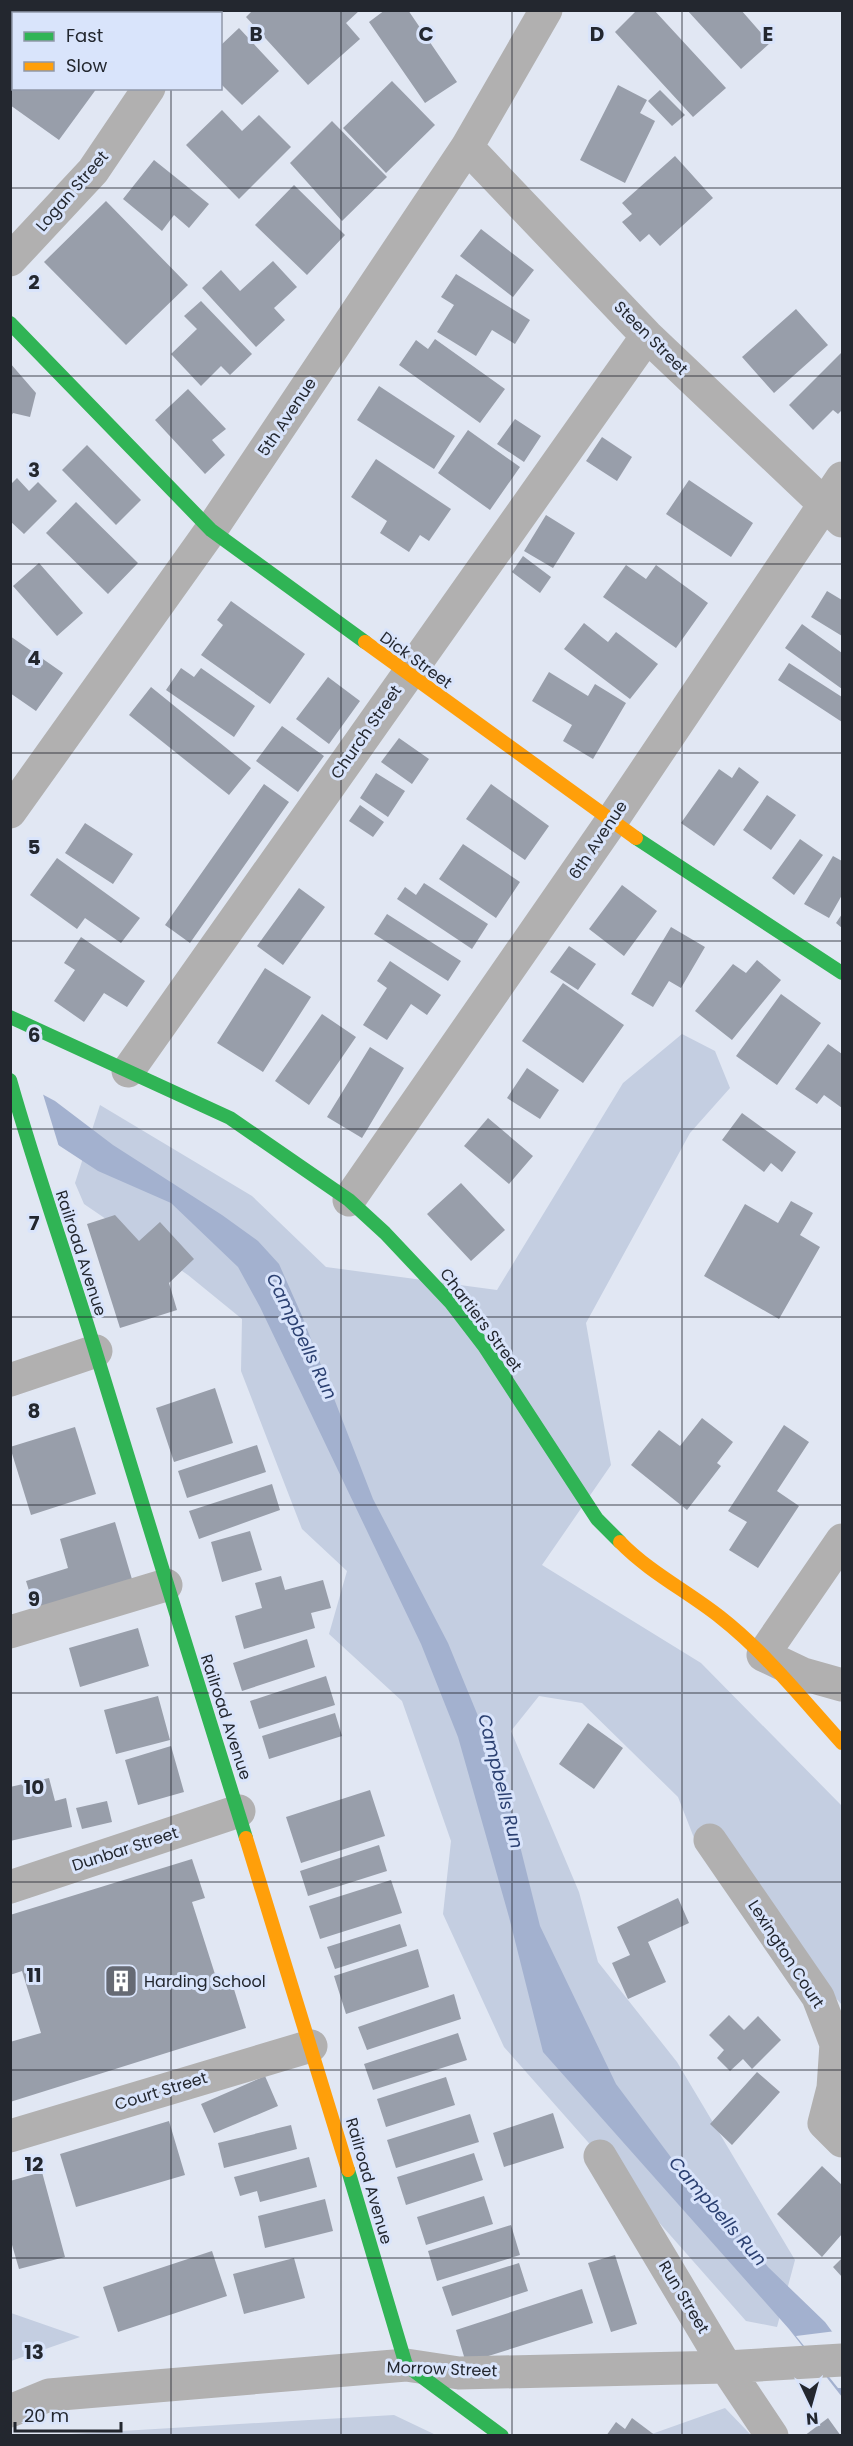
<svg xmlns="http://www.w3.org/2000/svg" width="853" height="2446" viewBox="0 0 853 2446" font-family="Poppins,sans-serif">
	<rect width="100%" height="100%" fill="#e1e7f3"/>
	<path fill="#c4cee1" d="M682 1034 715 1051 730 1088 690 1133 586 1323 611 1465 542 1565 701 1663 842 1806V2005L696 1843 678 1797 582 1703 539 1696 511 1731 579 1892 598 1962 677 2062 795 2260 777 2327 746 2321 504 2047 443 1914 451 1841 402 1701 329 1634 347 1571 302 1529 241 1371 242 1319 188 1275 84 1204 75 1183 100 1105 252 1196 326 1267 497 1290 623 1083Z
		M11 2313 80 2337 11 2361Z
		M725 2408 751 2435 646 2436Z
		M394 2415 436 2435H67L71 2434Z"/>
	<path fill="#a3b1cf" d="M10 1077 55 1101 113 1145 222 1215 258 1241 279 1264 302 1316 373 1499 448 1643 478 1716 492 1772 504 1782 540 1926 616 2084 688 2180 716 2203 768 2267 825 2322 842 2345V2397L789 2329 543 2052 509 1917 458 1737 421 1644 260 1307 238 1267 171 1203 98 1171 11 1114Z"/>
	<path fill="#e1e7f3" d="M12 1074 42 1091 60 1150 10 1118Z
		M836 2331 842 2340V2388H838L796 2336Z"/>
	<path fill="#989eaa" d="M41 10H56L60 14H39Z
		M253 10H360L346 23 360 39 308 85 246 17Z
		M385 10H408L457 82 425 103 369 22Z
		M637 10H654L726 88 693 117 615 32Z
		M687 10H741L770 43 741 69Z
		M239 28 279 71 242 105 220 83V46Z
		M14 48V88H97L59 140 10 105V52Z
		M392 81 435 125 386 173 343 128Z
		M618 85 647 100 640 113 655 121 625 183 580 160Z
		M660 90 685 115 672 126 648 101Z
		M222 110 242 131 259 115 291 147 239 199 186 145Z
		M332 121 387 177 342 221 290 163Z
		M675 156 713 198 660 246 649 234 640 242 622 222 632 214 622 203Z
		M154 160 209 204 189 228 174 215 162 231 123 199Z
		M294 185 345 235 307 275 255 225Z
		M106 201 188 285 126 345 44 262Z
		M481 229 534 270 513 297 460 256Z
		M273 261 297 287 274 308 285 320 256 347 202 288 221 270 240 291Z
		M456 274 530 320 515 344 492 330 476 356 437 332 454 305 441 297Z
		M201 301 252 354 230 375 221 366 201 386 171 354 197 329 184 316Z
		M796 309 828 345 774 393 742 357Z
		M435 339 505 389 480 423 399 365 416 340 428 349Z
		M842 352V410L838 414 833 410 813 430 789 405Z
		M10 363 36 393 30 417 13 413 10 418Z
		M379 386 455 436 434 469 357 420Z
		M188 389 226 429 212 440 225 455 205 474 155 420Z
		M515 419 541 436 524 462 497 444Z
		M468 430 520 467 490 510 438 473Z
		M602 437 632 457 617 481 586 461Z
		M87 445 141 500 116 525 62 470Z
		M376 459 451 509 429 541 420 535 409 552 380 533 387 521 351 497Z
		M17 478 29 491 38 482 57 501 24 534 10 521V485Z
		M689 480 753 523 731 557 666 514Z
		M76 502 138 563 108 594 46 533Z
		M546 515 575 533 553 568 524 551Z
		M523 556 551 577 540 593 512 572Z
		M39 563 83 613 57 636 13 586Z
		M626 565 646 579 656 565 708 603 676 648 603 597Z
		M827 591 842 600V636L811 617Z
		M231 601 305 654 270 704 201 655 223 625 217 620Z
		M584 623 608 642 616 632 658 664 630 699 564 649Z
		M802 624 842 653V689L785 648Z
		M10 636 63 673 36 711 10 693Z
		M789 663 842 697V722L778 680Z
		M181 668 194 677 201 668 255 706 234 737 166 690Z
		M549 672 588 696 595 684 626 703 593 759 563 741 572 725 532 701Z
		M328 677 360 701 329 744 296 719Z
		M151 687 251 768 229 795 129 715Z
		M282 726 324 756 298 792 256 761Z
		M399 738 429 759 412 784 381 762Z
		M739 767 759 782 714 846 681 823 719 769 732 778Z
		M376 773 405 791 388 817 360 798Z
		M264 784 289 802 190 943 165 925Z
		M491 784 549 826 525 860 466 819Z
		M767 795 796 815 771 850 743 830Z
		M360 805 384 822 373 837 349 821Z
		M85 823 133 854 113 884 65 853Z
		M800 839 823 855 794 895 772 878Z
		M463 844 520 882 496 918 439 879Z
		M833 856 842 861V895L829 918 804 904Z
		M57 858 140 918 121 943 85 918 77 929 30 895Z
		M424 883 488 924 472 949 397 899 405 887 416 895Z
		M622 885 657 911 624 956 589 929Z
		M299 888 325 907 283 965 257 946Z
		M387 914 461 961 448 981 374 934Z
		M842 914V928L836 923Z
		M671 927 705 947 681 988 669 981 653 1007 631 994Z
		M81 937 145 981 127 1007 104 993 84 1022 54 1001 75 970 64 963Z
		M569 946 596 964 578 990 550 972Z
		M757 960 781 980 732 1040 695 1011 733 964 746 973Z
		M390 961 441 995 427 1015 411 1004 387 1040 363 1025 387 988 377 981Z
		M265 968 311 997 263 1072 217 1043Z
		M563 983 624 1025 583 1083 522 1041Z
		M781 994 821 1023 777 1085 736 1056Z
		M322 1014 356 1037 309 1105 275 1081Z
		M828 1044 842 1054V1108L824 1095 817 1104 795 1089Z
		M370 1047 404 1068 362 1138 327 1117Z
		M527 1068 559 1090 540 1119 507 1098Z
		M742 1113 796 1152 782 1172 771 1163 764 1172 722 1140Z
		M488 1118 533 1156 509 1184 464 1146Z
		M461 1183 505 1230 471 1261 427 1214Z
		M791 1201 813 1213 800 1235 820 1247 779 1319 704 1276 745 1204 778 1223Z
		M115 1215 139 1241 160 1222 194 1259 169 1283 177 1310 120 1328 87 1224Z
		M215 1388 233 1443 174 1462 156 1408Z
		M702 1418 733 1442 717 1463 721 1466 687 1510 631 1465 659 1430 680 1446Z
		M784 1425 809 1442 777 1491 799 1506 758 1568 729 1550 747 1522 728 1511Z
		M75 1427 96 1494 31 1515 10 1447Z
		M257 1445 266 1472 187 1498 178 1471Z
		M272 1484 280 1510 199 1539 189 1511Z
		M115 1522 134 1586 37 1616 26 1581 68 1568 60 1539Z
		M250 1531 262 1570 222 1582 211 1542Z
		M281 1576 285 1590 323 1580 331 1608 311 1613 315 1628 244 1649 235 1616 262 1608 255 1583Z
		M138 1628 149 1666 80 1687 69 1648Z
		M307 1639 315 1667 242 1691 233 1663Z
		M326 1676 335 1705 259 1729 250 1701Z
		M158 1696 170 1740 116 1754 104 1710Z
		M335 1713 342 1736 269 1759 262 1736Z
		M588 1723 623 1748 594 1789 559 1764Z
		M171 1746 184 1792 138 1805 125 1760Z
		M49 1778 55 1801 66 1798 72 1827 10 1841V1787Z
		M370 1790 385 1836 301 1863 286 1817Z
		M107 1801 112 1822 82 1829 76 1808Z
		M379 1845 387 1871 308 1896 300 1871Z
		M192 1859 205 1898 192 1902 220 1990 233 1986 246 2028 10 2102V2042L41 2033 22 1971 10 1975V1915Z
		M391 1880 402 1913 320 1939 309 1906Z
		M678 1898 689 1923 648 1942 666 1982 628 1999 612 1963 630 1955 617 1927Z
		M400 1924 407 1946 335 1969 327 1947Z
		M418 1949 429 1987 346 2014 334 1976Z
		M454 1994 461 2019 367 2050 358 2027Z
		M729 2015 744 2030 758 2016 781 2040 752 2069 743 2059 730 2071 717 2058 724 2050 709 2035Z
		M458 2033 467 2060 373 2090 364 2064Z
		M757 2072 780 2092 732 2145 710 2124Z
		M265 2076 278 2106 214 2133 201 2104Z
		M446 2077 455 2105 386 2127 377 2099Z
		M553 2113 564 2148 504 2167 493 2133Z
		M470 2114 479 2142 396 2168 387 2140Z
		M169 2121 185 2175 76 2207 60 2154Z
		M291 2125 297 2149 224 2168 218 2143Z
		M474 2153 483 2180 406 2205 397 2177Z
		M309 2157 317 2187 260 2202 257 2191 240 2196 234 2177Z
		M822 2166 842 2185V2234L822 2257 777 2214Z
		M42 2172 65 2257 19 2269 10 2238V2181Z
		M484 2196 493 2224 426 2245 417 2217Z
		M325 2199 333 2231 265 2248 258 2216Z
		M511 2225 520 2255 437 2281 428 2251Z
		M212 2251 227 2296 118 2332 103 2287Z
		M615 2255 637 2324 611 2332 588 2263Z
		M294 2258 305 2298 244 2314 233 2274Z
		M842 2258V2277L833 2267Z
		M519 2263 528 2291 452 2316 442 2287Z
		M582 2289 593 2323 466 2363 456 2330Z
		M632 2418 656 2436H606L616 2422 625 2429Z
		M828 2418 841 2436H804Z"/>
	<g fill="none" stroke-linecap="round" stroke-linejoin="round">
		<path stroke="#b1b0b0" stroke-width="33" d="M200 14 202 10
			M467 147 647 336 842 521
			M10 260 93 171 149 88
			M10 812 211 530 467 147 546 10
			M128 1071 647 336
			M349 1200 611 822 842 478
			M10 1380 96 1351
			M842 1540 763 1655 803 1674 842 1685
			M10 1632 166 1585
			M710 1840 818 1997 836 2044 833 2088 824 2123 842 2141
			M10 1887 239 1811
			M10 2136 311 2046
			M600 2156 726 2367 772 2436
			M10 2411 49 2395 406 2365 459 2373 726 2367 842 2360"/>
		<path stroke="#30b455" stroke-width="14" d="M10 323 211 530 365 642
			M636 838 842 973
			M10 1017 230 1118 349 1200 385 1233 451 1303 484 1346 597 1519 620 1542
			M10 1080C36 1172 68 1261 96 1353 146 1514 195 1677 246 1838
			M348 2170 406 2365 502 2436"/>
		<path stroke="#ff9f0a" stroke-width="14" d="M365 642 636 838
			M620 1542C649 1572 687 1591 720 1617 766 1653 803 1700 842 1743
			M246 1838 348 2170"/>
	</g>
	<path fill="none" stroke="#23272f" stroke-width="1.5" stroke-opacity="0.55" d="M171 10V14M341 10V2436M512 10V2436M682 10V2436M171 88V2436M10 188H842M10 376H842M10 564H842M10 753H842M10 941H842M10 1129H842M10 1317H842M10 1505H842M10 1693H842M10 1882H842M10 2070H842M10 2258H842"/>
	<defs>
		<g id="building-square" transform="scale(1.725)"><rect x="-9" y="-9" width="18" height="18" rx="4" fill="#666a74" stroke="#d9e4fb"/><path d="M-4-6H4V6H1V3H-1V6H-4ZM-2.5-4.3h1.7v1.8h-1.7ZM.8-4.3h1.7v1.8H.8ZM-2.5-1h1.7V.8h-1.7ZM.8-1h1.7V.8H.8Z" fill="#fff"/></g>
	</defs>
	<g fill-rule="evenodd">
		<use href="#building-square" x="121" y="1981"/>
	</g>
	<g text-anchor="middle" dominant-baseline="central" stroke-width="6" stroke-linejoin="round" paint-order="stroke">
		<g font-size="16" fill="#23272f" stroke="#d9e4fb">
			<text transform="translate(72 191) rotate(-49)">Logan Street</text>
			<text transform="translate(651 338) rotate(45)">Steen Street</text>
			<text transform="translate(287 417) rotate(-56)">5th Avenue</text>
			<text transform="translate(416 660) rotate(36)">Dick Street</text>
			<text transform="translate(366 732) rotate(-55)">Church Street</text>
			<text transform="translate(598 840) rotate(-56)">6th Avenue</text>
			<text transform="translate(81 1253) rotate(72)">Railroad Avenue</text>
			<text transform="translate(481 1320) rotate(53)">Chartiers Street</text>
			<text transform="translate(226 1717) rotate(72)">Railroad Avenue</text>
			<text transform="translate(125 1849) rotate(-18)">Dunbar Street</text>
			<text transform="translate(786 1954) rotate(57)">Lexington Court</text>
			<text transform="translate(161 2091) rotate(-17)">Court Street</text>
			<text transform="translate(369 2181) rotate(74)">Railroad Avenue</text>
			<text transform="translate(684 2297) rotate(59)">Run Street</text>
			<text transform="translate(442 2369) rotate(2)">Morrow Street</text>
		</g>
		<g font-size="16" fill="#23272f" stroke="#d9e4fb" text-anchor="start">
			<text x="144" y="1981">Harding School</text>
		</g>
		<g font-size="18" font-style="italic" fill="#2c4172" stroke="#d9e4fb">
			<text transform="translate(302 1336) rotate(64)">Campbells Run</text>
			<text transform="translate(501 1781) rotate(76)">Campbells Run</text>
			<text transform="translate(718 2211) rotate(49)">Campbells Run</text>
		</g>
	</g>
	<g font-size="20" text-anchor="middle" font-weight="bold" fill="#23272f" stroke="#d9e4fb" stroke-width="6" stroke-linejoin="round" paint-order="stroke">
		<text x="256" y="41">B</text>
		<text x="426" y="41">C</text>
		<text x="597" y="41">D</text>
		<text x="768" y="41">E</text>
		<text x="34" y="289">2</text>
		<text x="34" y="477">3</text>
		<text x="34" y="665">4</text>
		<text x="34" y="854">5</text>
		<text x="34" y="1042">6</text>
		<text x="34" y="1230">7</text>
		<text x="34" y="1418">8</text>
		<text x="34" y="1606">9</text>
		<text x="34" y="1794">10</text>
		<text x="34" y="1982">11</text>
		<text x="34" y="2171">12</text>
		<text x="34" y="2359">13</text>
	</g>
	<rect width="853" height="2446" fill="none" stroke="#23272f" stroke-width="24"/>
	<rect x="12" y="12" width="210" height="78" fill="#d9e4fb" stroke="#9098a9" stroke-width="1.5"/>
	<rect x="24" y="32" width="30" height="9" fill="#30b455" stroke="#9098a9" stroke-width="1.5"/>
	<text x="66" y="42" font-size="18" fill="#23272f">Fast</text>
	<rect x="24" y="62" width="30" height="9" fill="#ff9f0a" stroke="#9098a9" stroke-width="1.5"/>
	<text x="66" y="72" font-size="18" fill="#23272f">Slow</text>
	<g transform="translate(811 2404) rotate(175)" stroke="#d9e4fb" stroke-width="4.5" paint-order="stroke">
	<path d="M0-4.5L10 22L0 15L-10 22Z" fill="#23272f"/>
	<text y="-9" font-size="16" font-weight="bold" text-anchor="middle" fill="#23272f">N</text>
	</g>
	<path d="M15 2422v9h106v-9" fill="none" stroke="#23272f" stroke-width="3"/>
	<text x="24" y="2422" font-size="18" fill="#23272f" stroke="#d9e4fb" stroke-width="4.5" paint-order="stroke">20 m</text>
</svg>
